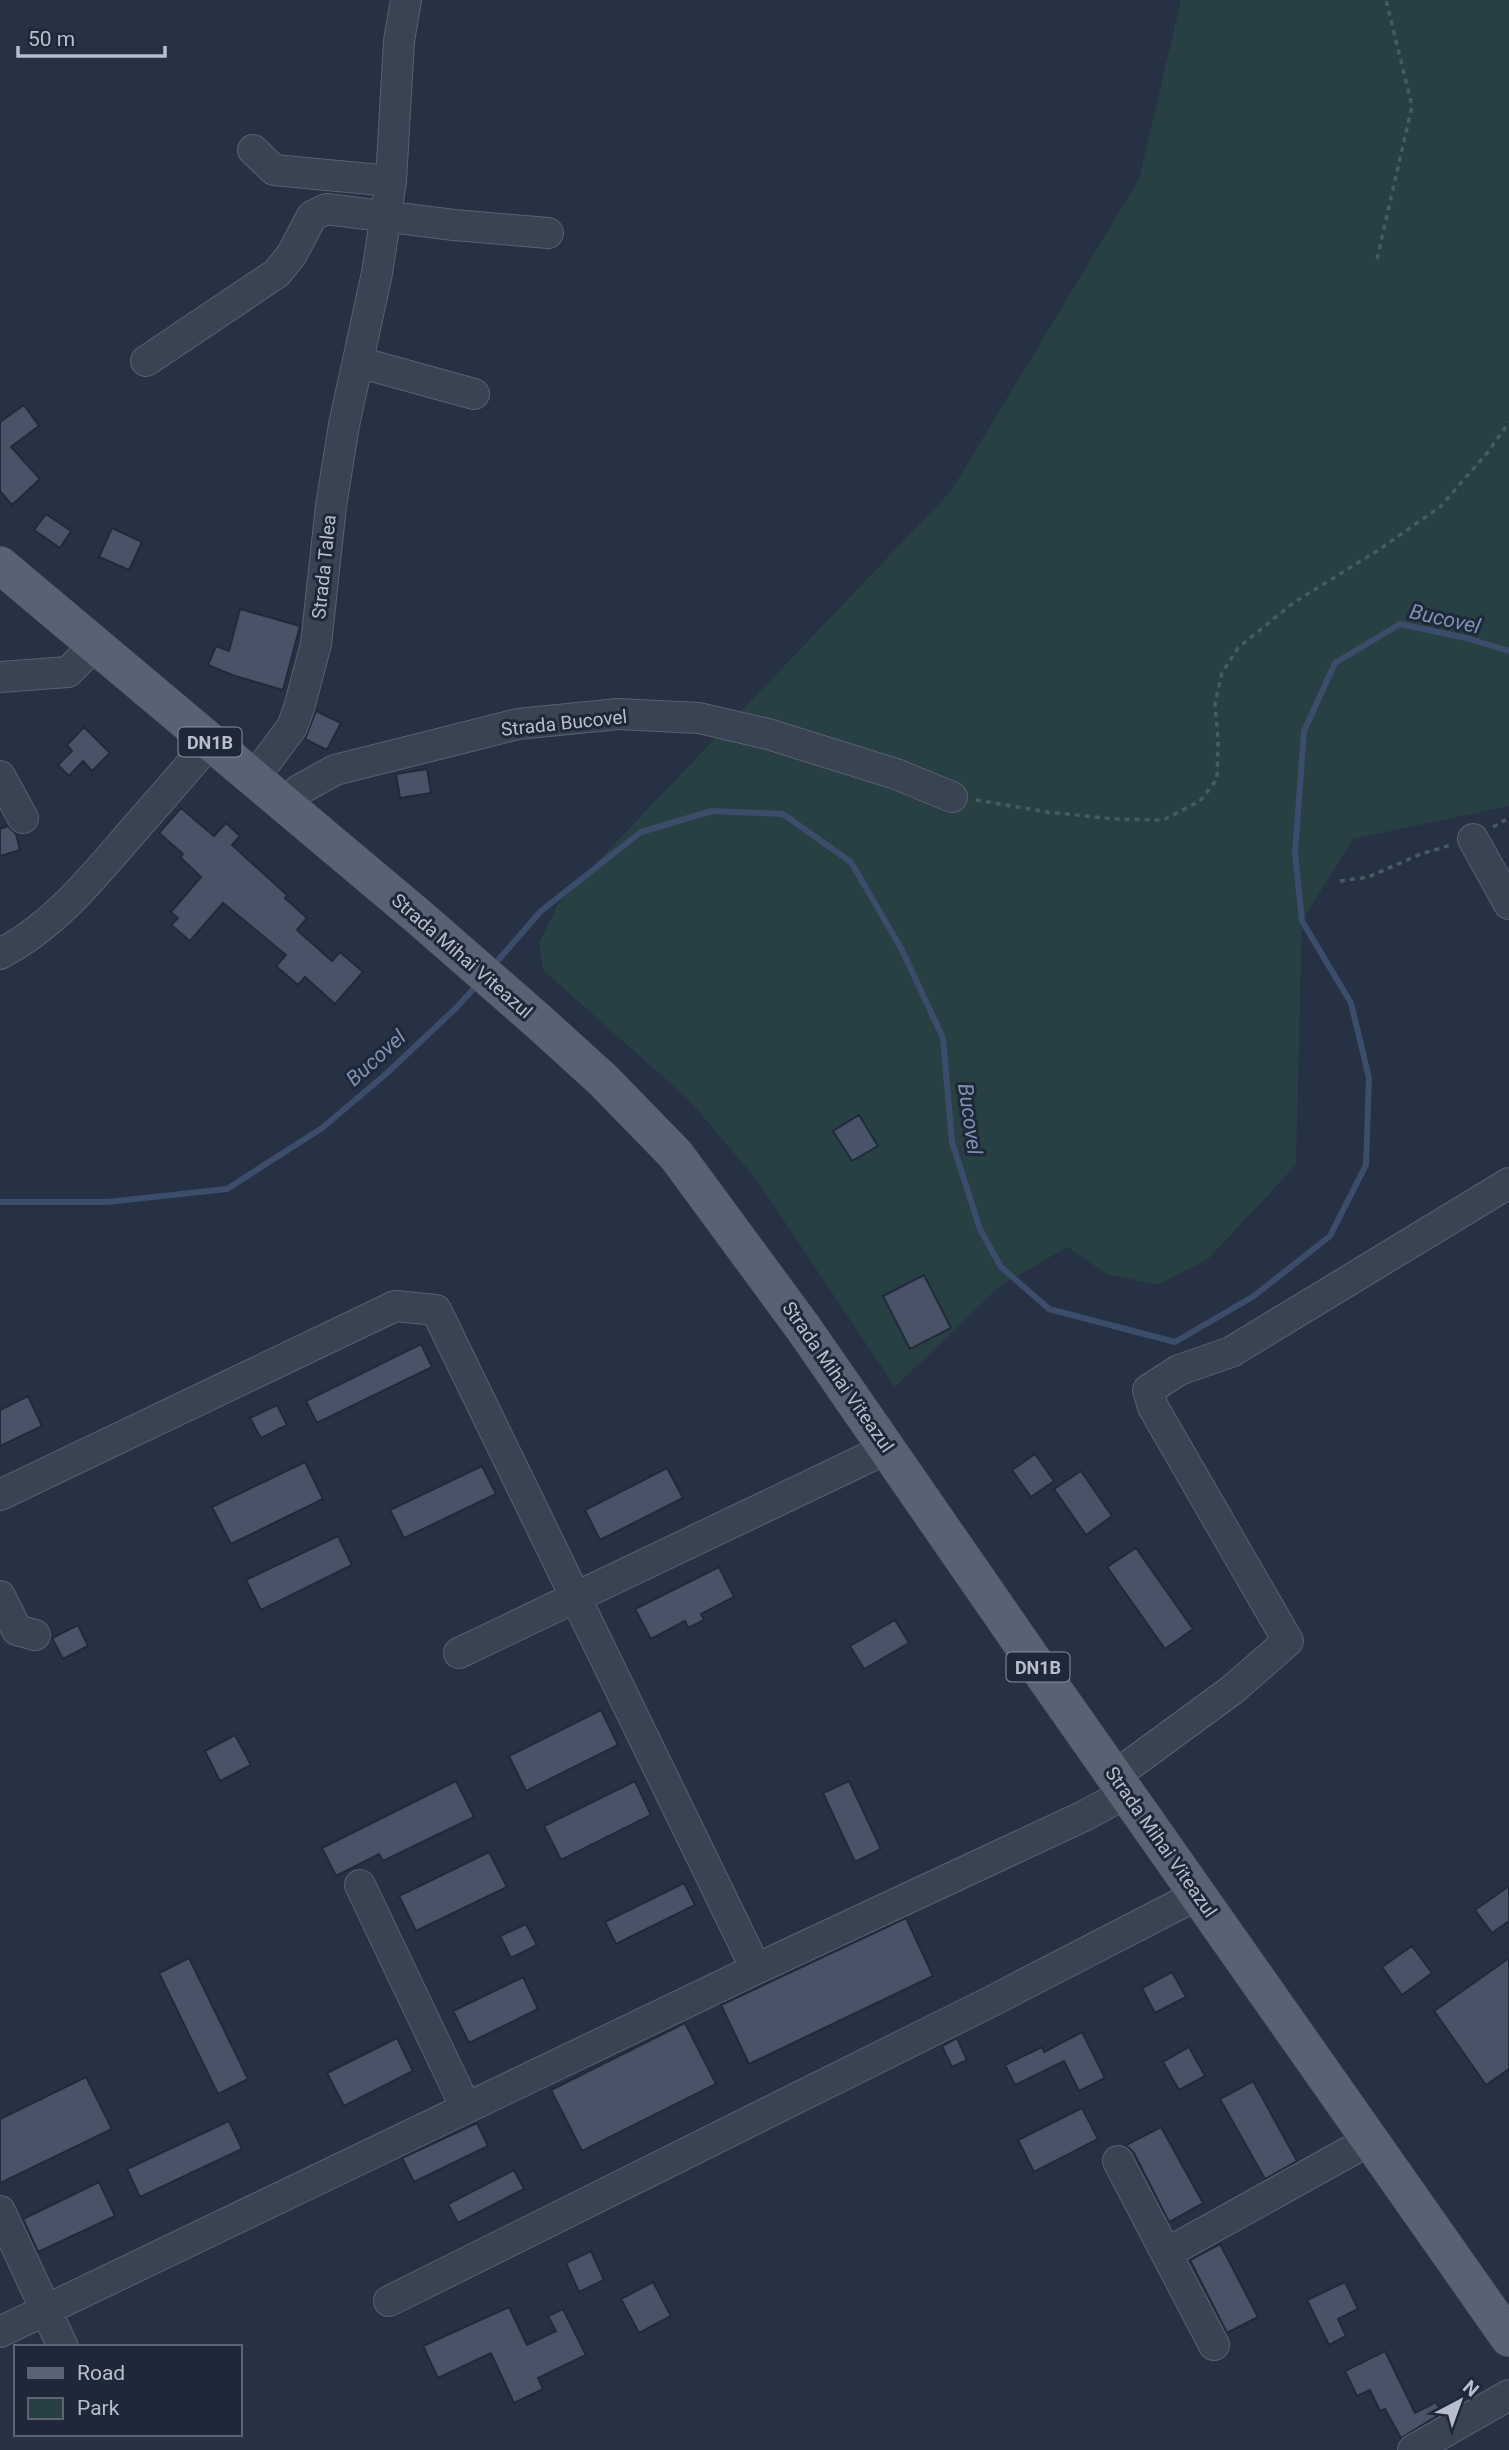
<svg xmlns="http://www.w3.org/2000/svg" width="1509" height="2450" viewBox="0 0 1509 2450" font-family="Roboto,sans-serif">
	<rect width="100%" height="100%" fill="#263143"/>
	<path fill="#283f43" d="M1181 0H1509V806L1353 839 1302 921 1296 1165 1208 1259 1157 1285 1107 1274 1067 1247 999 1287 895 1387 756 1179 688 1099 543 970 539 943 559 902 951 491 1139 179Z"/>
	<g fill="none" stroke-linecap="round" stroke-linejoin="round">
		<path stroke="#3b4d6b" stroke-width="6" d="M493 966 541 911 641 832 712 811 783 814 851 862 902 950 943 1038 952 1142 980 1229 1001 1267 1049 1309 1175 1342 1254 1296 1330 1236 1366 1165 1369 1078 1351 1003 1302 921 1295 853 1304 731 1335 663 1400 624 1466 638 1509 651
			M0 1202H107L227 1189 322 1128 386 1074 456 1008 477 985"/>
	</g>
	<path fill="#485367" stroke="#212a3a" stroke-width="2" d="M24 405 39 426 11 447 40 479 12 505 0 491V422Z
		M46 514 71 531 60 548 34 530Z
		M112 528 142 542 129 570 99 557Z
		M240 609 300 626 283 690 235 676 208 665 216 646 229 651Z
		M316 711 341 723 327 750 305 739Z
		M84 727 110 753 92 771 83 761 69 776 58 765 72 751 67 745Z
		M427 769 431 793 400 798 396 774Z
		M181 808 214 836 226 823 240 836 232 845 287 895 285 898 307 918 297 930 332 961 340 952 363 972 335 1004 305 977 298 985 276 966 286 955 223 903 190 941 171 925 178 918 171 912 201 877 180 857 183 854 159 833Z
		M8 826 16 834 20 850 0 856V829Z
		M859 1115 878 1146 852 1161 833 1131Z
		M924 1275 951 1328 910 1349 883 1296Z
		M421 1344 432 1367 317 1423 306 1401Z
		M28 1396 42 1426 0 1446V1410Z
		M277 1405 287 1425 261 1438 250 1418Z
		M1035 1454 1054 1481 1031 1497 1012 1470Z
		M305 1462 323 1499 231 1544 212 1507Z
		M482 1466 496 1494 404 1538 390 1510Z
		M667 1468 683 1498 600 1540 585 1510Z
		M1081 1471 1112 1516 1086 1535 1054 1489Z
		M338 1536 352 1565 261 1610 246 1580Z
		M1136 1548 1193 1629 1165 1649 1107 1567Z
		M719 1567 734 1597 701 1614 704 1620 688 1628 685 1621 651 1639 635 1609Z
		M895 1620 909 1643 864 1669 850 1646Z
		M78 1625 88 1646 63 1659 52 1638Z
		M601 1710 618 1745 526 1791 509 1756Z
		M235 1735 251 1765 220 1781 205 1751Z
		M456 1781 474 1817 383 1861 379 1854 336 1876 322 1848Z
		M635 1781 651 1815 561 1860 544 1826Z
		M849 1781 881 1849 855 1862 823 1793Z
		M489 1852 507 1887 416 1931 399 1896Z
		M684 1883 695 1905 616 1944 605 1922Z
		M1509 1886V1921L1492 1933 1475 1910Z
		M906 1918 933 1976 749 2064 721 2005Z
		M526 1924 537 1945 511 1958 500 1936Z
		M1412 1946 1432 1973 1402 1995 1382 1967Z
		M189 1958 248 2079 218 2094 159 1973Z
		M1509 1958V2069L1486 2085 1434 2011Z
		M1172 1972 1186 1997 1155 2013 1142 1988Z
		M523 1977 538 2009 469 2043 453 2011Z
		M685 2023 716 2084 582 2151 551 2090Z
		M1082 2032 1105 2078 1079 2091 1064 2061 1015 2085 1005 2065 1042 2047 1044 2052Z
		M397 2038 413 2071 344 2106 327 2073Z
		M957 2038 967 2060 952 2067 942 2046Z
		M1189 2047 1205 2076 1179 2090 1163 2062Z
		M86 2077 112 2129 0 2183V2119Z
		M1253 2081 1297 2161 1265 2179 1220 2099Z
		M1082 2108 1098 2139 1034 2172 1018 2140Z
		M229 2121 242 2149 140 2197 127 2169Z
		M477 2123 488 2146 414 2182 402 2158Z
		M1161 2127 1203 2203 1169 2222 1134 2153 1126 2145Z
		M514 2170 524 2189 458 2223 448 2204Z
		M99 2182 115 2216 38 2252 23 2219Z
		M1220 2244 1258 2317 1227 2333 1190 2260Z
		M591 2251 604 2280 579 2292 566 2263Z
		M653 2282 671 2316 639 2333 621 2299Z
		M1345 2282 1358 2309 1338 2319 1346 2336 1329 2345 1307 2300Z
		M509 2307 527 2345 556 2331 548 2316 563 2309 586 2355 538 2378 543 2389 514 2403 491 2353 438 2378 423 2346Z
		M1385 2351 1415 2413 1436 2402 1442 2413 1401 2438 1385 2409 1380 2411 1370 2390 1357 2396 1345 2371Z"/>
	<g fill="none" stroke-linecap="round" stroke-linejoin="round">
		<g stroke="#59616f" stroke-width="32">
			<path id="minor" d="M253 150 274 170 391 181
				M146 361 277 273 292 254 312 216 326 209 454 225 548 233
				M358 362 474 394
				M0 677 68 672 95 645
				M266 762 292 727 299 708 316 644 331 506 344 425 377 273 391 181 399 41 406 0
				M0 776 23 818
				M299 790 335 770 518 724 618 714 699 718 768 734 896 774 952 797
				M1473 839 1509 904
				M0 954C52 927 88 883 126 839 154 807 182 775 210 742
				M0 1495 395 1306 436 1310 756 1969
				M0 1596 17 1630 35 1635
				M459 1653 888 1448
				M1131 1764 1232 1690 1288 1641 1153 1407 1148 1390 1179 1370 1231 1352 1509 1183
				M360 1885 466 2108
				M1118 2161 1214 2345
				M0 2211 63 2347
				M1167 2253 1370 2140
				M389 2301 992 2001 1199 1894
				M0 2332 756 1969 1086 1815 1126 1793
				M1413 2450 1509 2395"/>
		</g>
		<g stroke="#444c5b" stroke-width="38">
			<path id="major" d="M0 565 420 918 538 1021 603 1080 676 1155 804 1329 1037 1666 1509 2338"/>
		</g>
		<path stroke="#465c60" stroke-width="3.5" stroke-dasharray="5 5" stroke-linecap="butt" d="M1377 259 1412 106 1386 0
			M976 800 1047 812 1115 819 1163 820 1200 801 1217 779 1218 740 1215 704 1222 673 1238 648 1293 603 1377 551 1440 507 1488 452 1509 422
			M1493 827 1509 818
			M1340 881 1368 877 1421 854 1451 845"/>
		<use href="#minor" stroke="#3a4352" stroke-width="30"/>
		<use href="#major" stroke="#596272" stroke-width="37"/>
	</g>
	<g text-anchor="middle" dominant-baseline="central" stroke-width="6" stroke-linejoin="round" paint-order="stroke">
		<g fill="#1f2838" stroke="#8a91a0" stroke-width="2">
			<rect x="178.5" y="727.5" width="63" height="29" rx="5"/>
			<rect x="1006.5" y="1652.5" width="63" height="29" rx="5"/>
		</g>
		<g font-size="18" font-weight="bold" fill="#b8becc">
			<text x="210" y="742">DN1B</text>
			<text x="1038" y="1667">DN1B</text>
		</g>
		<g font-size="19" fill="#b8becc" stroke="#1f2838">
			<text transform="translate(324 567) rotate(-84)">Strada Talea</text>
			<text transform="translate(564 723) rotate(-6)">Strada Bucovel</text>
			<text transform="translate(462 956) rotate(41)">Strada Mihai Viteazul</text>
			<text transform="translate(838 1377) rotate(55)">Strada Mihai Viteazul</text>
			<text transform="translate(1161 1842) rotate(55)">Strada Mihai Viteazul</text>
		</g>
		<g font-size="21" font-style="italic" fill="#7e93b3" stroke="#1f2838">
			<text transform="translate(1445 619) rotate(13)">Bucovel</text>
			<text transform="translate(376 1058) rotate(-42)">Bucovel</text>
			<text transform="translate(970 1119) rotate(82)">Bucovel</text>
		</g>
	</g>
	<rect x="14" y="2345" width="228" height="91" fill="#1f2838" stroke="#5c6473" stroke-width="2"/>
	<rect x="28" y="2368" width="35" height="10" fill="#596272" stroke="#5c6473" stroke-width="2"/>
	<text x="77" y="2380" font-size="21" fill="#b8becc">Road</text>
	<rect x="28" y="2398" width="35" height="21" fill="#283f43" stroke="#5c6473" stroke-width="2"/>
	<text x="77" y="2415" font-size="21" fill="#b8becc">Park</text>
	<g transform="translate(1460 2401) rotate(41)" stroke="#1f2838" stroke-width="5" paint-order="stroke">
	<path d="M0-5L12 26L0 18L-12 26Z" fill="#b8becc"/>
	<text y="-10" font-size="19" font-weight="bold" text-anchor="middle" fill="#b8becc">N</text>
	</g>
	<path d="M18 46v10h147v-10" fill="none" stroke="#b8becc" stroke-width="3.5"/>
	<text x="28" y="46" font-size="21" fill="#b8becc" stroke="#1f2838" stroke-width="5" paint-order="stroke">50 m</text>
</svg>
